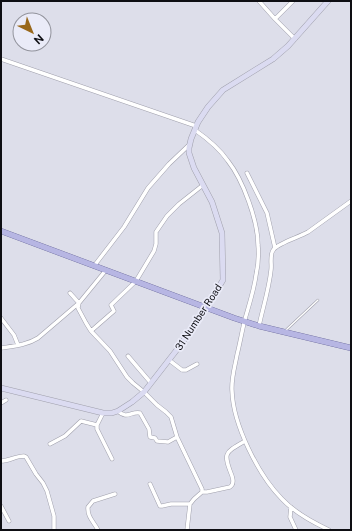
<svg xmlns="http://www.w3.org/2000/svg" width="352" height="531" viewBox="0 0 352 531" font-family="'Public Sans',sans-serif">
	<rect width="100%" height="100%" fill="#dddeea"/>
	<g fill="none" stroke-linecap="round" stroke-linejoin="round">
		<g stroke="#a0a0ac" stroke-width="2.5">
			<path id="lane" d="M285 331 318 300"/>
		</g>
		<g stroke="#a0a0ac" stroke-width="4.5">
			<path id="street" d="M259 1 275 19 295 39
				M275 19 293 1
				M1 59 196 126
				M195 130C208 139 219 148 228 161 243 180 258 221 258 245 259 255 258 266 256 275 254 290 249 305 245 319 242 331 240 343 237 355 235 366 231 379 232 391 233 424 258 475 282 499 295 513 312 522 329 530
				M247 173 267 213 275 248
				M94 266 124 227 148 188 169 164 189 145
				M70 293 79 303 78 308 86 323 91 331 110 351 127 377 133 383 144 392 157 405 166 412 171 417 177 437 202 489V492L194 499 190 504 187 530
				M1 318 14 335 18 345
				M259 326C263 307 269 289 271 270 272 264 269 254 274 249 279 243 299 237 308 232L351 201
				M91 331 114 311 111 305 136 281 154 251 156 244V232L167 216 179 204 203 185
				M1 348C14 346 27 345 38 338L79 303 106 270
				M128 356 151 383
				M169 360 182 370H186L197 364
				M1 403 6 400
				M118 411C127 420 131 411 140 413L149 429 150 437 155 438 157 441 168 442 177 437
				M103 413 97 425V429L112 459
				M50 444 65 436 81 421 97 425
				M1 461C9 461 16 456 24 456L26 457 36 474 43 483 47 491 54 516V530
				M150 484 160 506H162L171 504H190
				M202 492H207L230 487 232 485C234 481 233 480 232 476 223 453 224 453 245 441
				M1 506 9 521
				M291 507 290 517 296 530
				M98 530C94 522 87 517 88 507L93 501 115 494"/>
		</g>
		<g stroke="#a0a0ac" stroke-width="6">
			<path id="secondary" d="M1 388 103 413H112L118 411 132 402 144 392 179 347 206 308 223 280 222 233 212 202 194 168 189 153V148L191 139 198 122 208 107 223 90 273 59 288 46 328 1"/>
		</g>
		<g stroke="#5d5c8e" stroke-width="6">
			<path id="primary" d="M1 231 234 318 259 326 351 348"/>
		</g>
		<use href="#lane" stroke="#fff" stroke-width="1.5"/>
		<use href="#street" stroke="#fff" stroke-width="3.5"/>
		<use href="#secondary" stroke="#dbdbf1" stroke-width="5"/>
		<use href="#primary" stroke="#b7b6e3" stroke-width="5.5"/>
	</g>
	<g text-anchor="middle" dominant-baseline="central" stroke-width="3.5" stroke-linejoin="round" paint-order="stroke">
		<g font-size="10" fill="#0e0e13" stroke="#eaebf8">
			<text transform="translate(198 317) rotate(-57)">31 Number Road</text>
		</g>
	</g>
	<rect width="352" height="531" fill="none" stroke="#0e0e13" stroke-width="4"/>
	<g transform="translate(32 32) rotate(137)"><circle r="19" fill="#eaebf8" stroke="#92939c"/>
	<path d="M0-3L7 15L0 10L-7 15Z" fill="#99681b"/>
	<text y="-6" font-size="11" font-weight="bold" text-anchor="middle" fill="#0e0e13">N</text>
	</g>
</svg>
